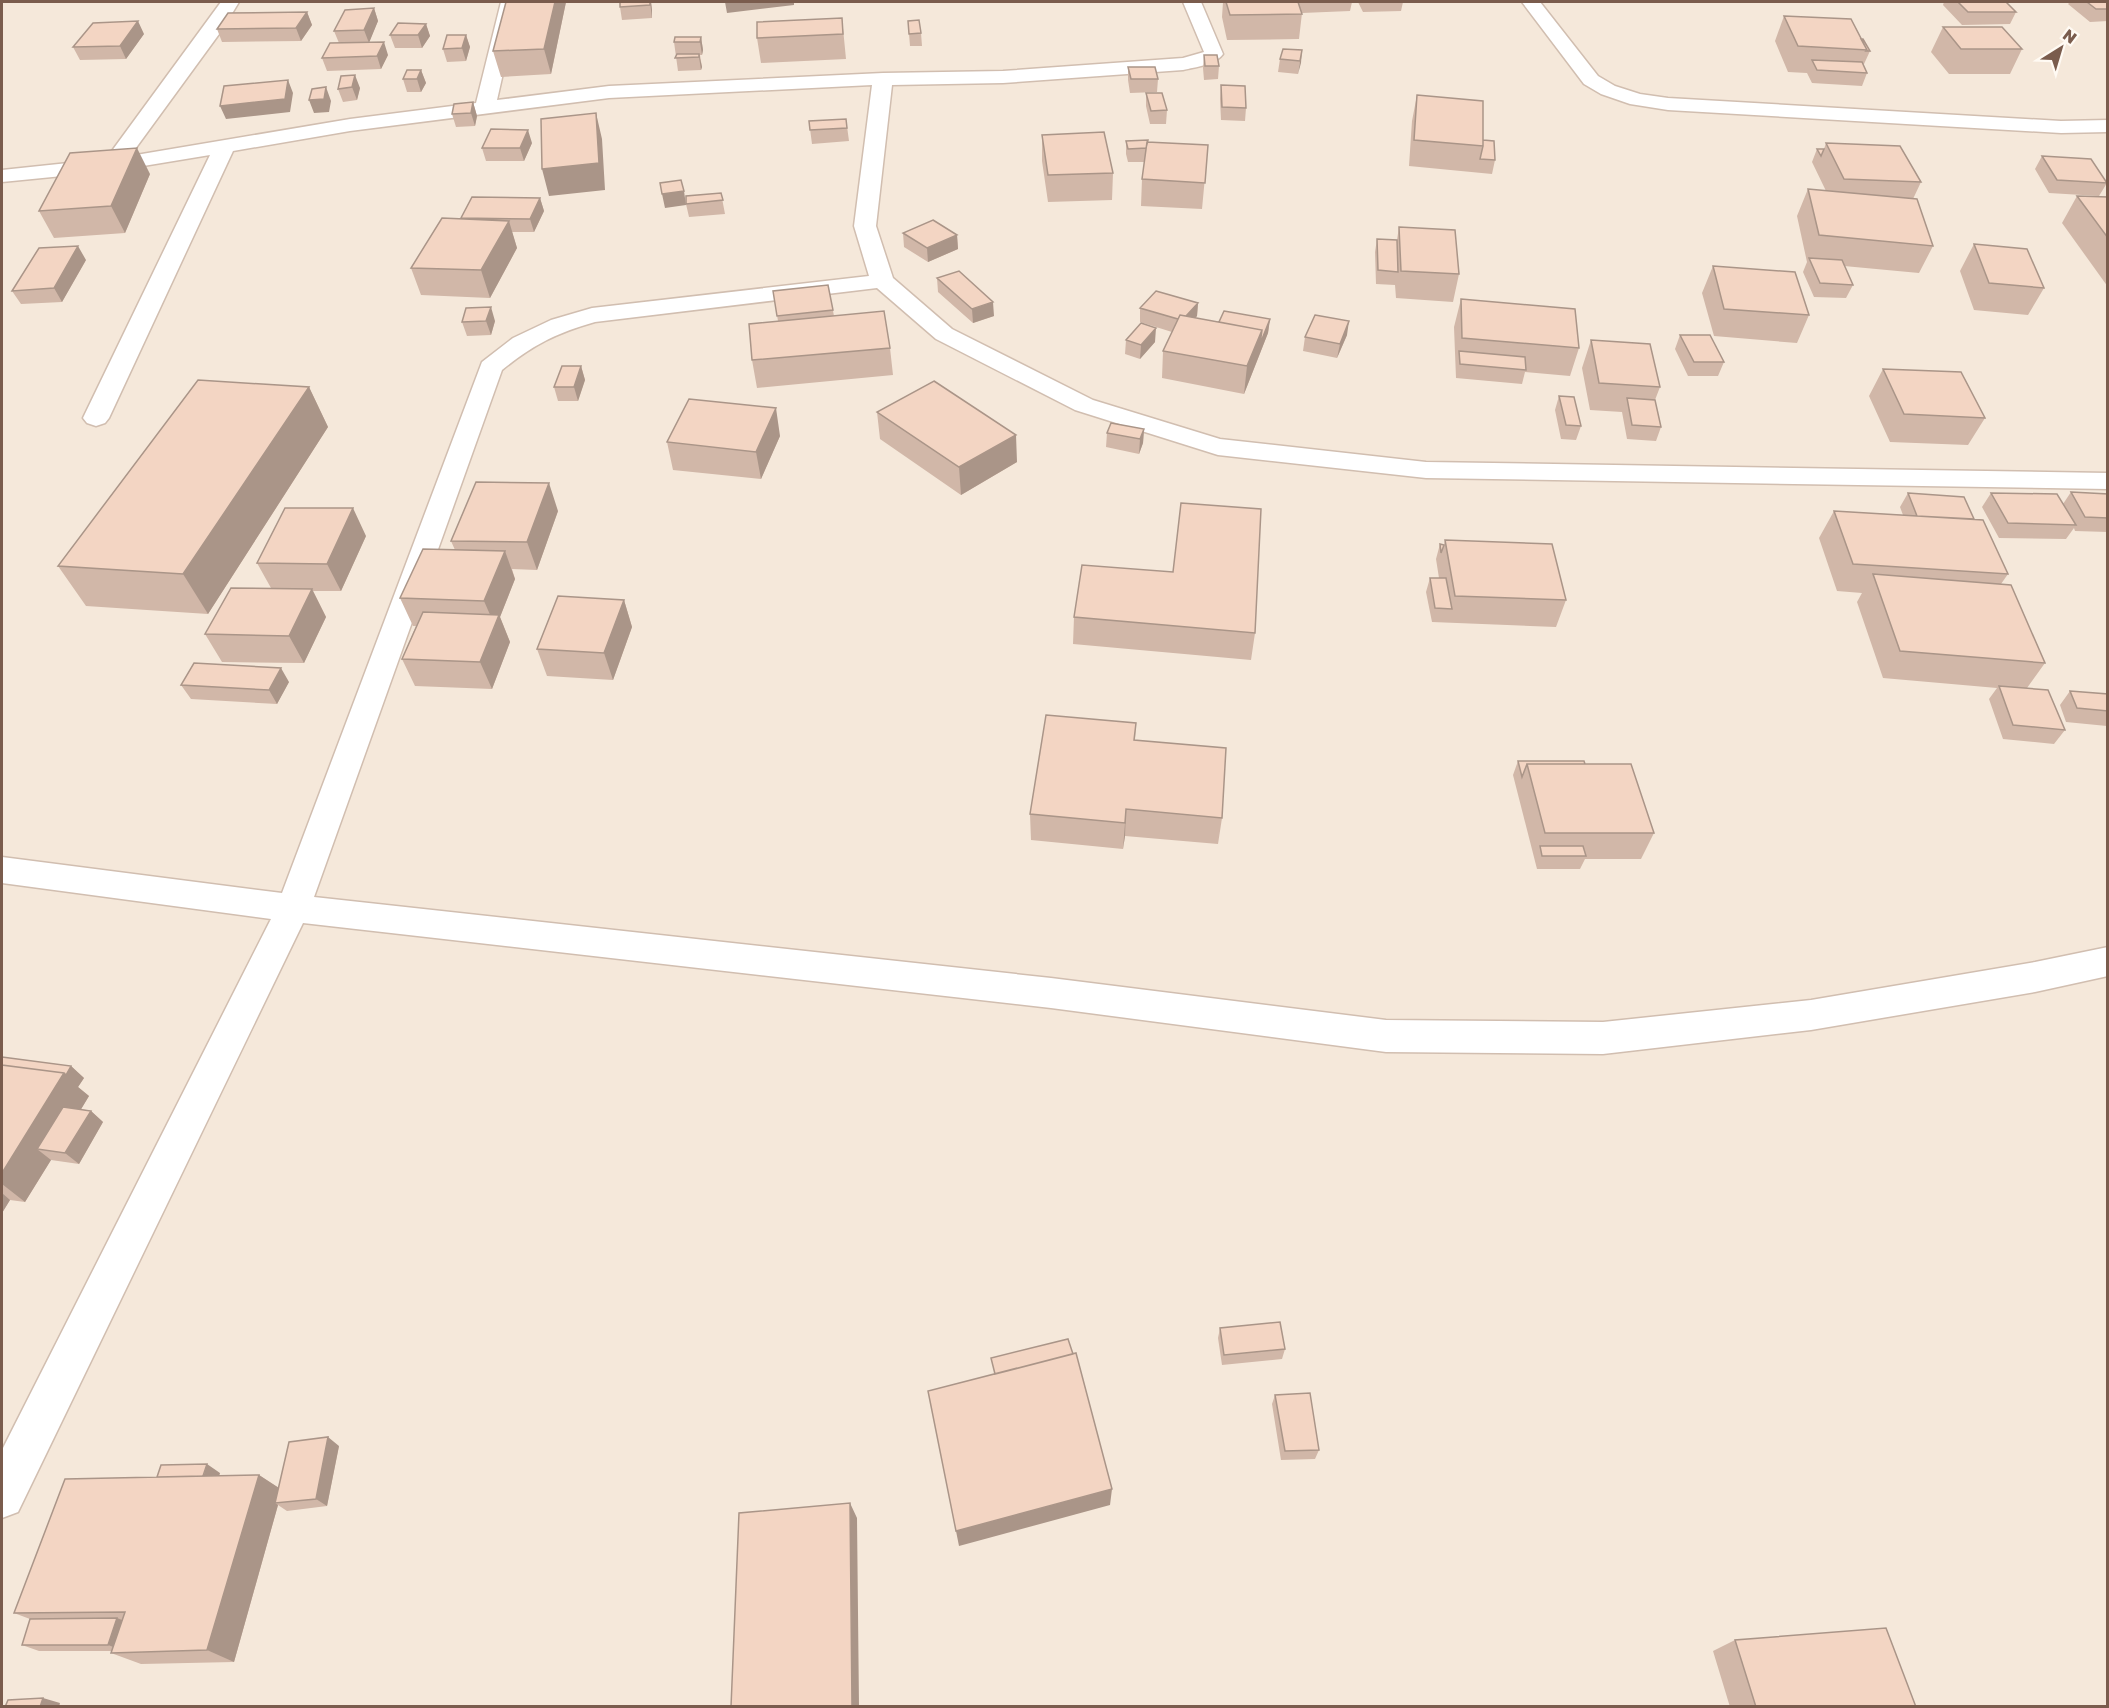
<svg xmlns="http://www.w3.org/2000/svg" width="2109" height="1708" viewBox="0 0 2109 1708" font-family="'Golos Text',sans-serif">
	<rect width="100%" height="100%" fill="#fdf6ec"/>
	<path fill="#f5e8da" d="M2 2H2107V1706H2Z"/>
	<g fill="none" stroke-linecap="round" stroke-linejoin="round">
		<g stroke="#d1beb0" stroke-width="3">
			<path id="minor" d="M221 2H239L222 30 130 156 350 119 476 103 501 2H519L497 100 609 86 883 73 1003 71 1183 58 1204 52 1183 2H1201L1223 54C1215 65 1196 67 1183 70L1003 83 892 85 876 226 893 278 952 329 1093 400 1220 439 1426 462 2108 473V489L1426 478 1218 455 1075 410 936 339 877 288 595 322C556 333 533 345 502 370L314 897 1051 978 1386 1020 1603 1022 1811 1000 2035 962 2108 947V976L2035 992 1811 1030 1603 1054 1386 1052 1051 1008 303 923 18 1512 2 1518V1450L271 919 2 883V857L282 893 482 362 513 338 551 320 592 308 869 276 854 226 872 85 609 98 350 131 233 151 109 418 105 423 96 426 87 423 83 418 210 155 113 171 2 182V170L106 159Z
				M1522 2H1540L1598 76 1615 86 1640 94 1668 98 2061 121 2108 120V132L2061 133 1668 110 1630 104 1601 94 1584 84Z"/>
		</g>
		<use href="#minor" fill="#fff" fill-rule="evenodd"/>
	</g>
	<path fill="#d1b7a8" d="M566 2 551 74 501 77 493 51Z
		M651 2 652 10V18L622 20 620 7Z
		M1223 2H1352L1350 11 1302 13 1299 39 1227 40 1222 17Z
		M1358 2H1403L1401 11 1363 12Z
		M1944 2H2006L2016 12 2010 24 1962 25 1943 5Z
		M2070 2H2108V21L2090 22 2068 4Z
		M374 8 378 21 369 42 388 55 381 69 327 71 322 58 339 43 334 31Z
		M307 12 312 25 301 41 222 42 217 29Z
		M1784 16 1861 39 1870 51 1864 64H1863L1867 73 1862 86 1812 83 1807 73 1788 72 1775 41Z
		M842 18 846 59 761 63 757 38Z
		M908 21 921 33 922 46H910Z
		M426 24 430 36 422 48H395L390 35Z
		M1943 27 2022 49 2010 74H1949L1931 52Z
		M144 34 126 59 80 60 73 47Z
		M466 35 470 47 466 61 447 62 443 49Z
		M701 37 703 50 702 55H700L702 67 701 70 678 71 674 42Z
		M1302 50 1298 74 1278 72 1280 59Z
		M1204 55 1219 66 1218 79 1204 80 1203 68Z
		M1128 67 1158 79 1157 92 1130 93 1128 80Z
		M421 70 426 83 421 92H407L403 79Z
		M341 76 360 88 357 100 343 102 338 89Z
		M1221 85 1246 108 1245 121 1221 120 1220 99Z
		M1146 93 1167 110 1166 124H1150L1146 106Z
		M1417 95 1483 140 1495 160 1492 174 1409 166 1412 121Z
		M473 102 477 116 475 126 456 127 452 114Z
		M846 119 849 141 812 144 809 121Z
		M1042 135 1113 173 1112 200 1048 202 1042 161Z
		M1126 141 1208 145 1202 209 1141 206 1142 179 1145 162H1128L1126 154Z
		M532 143 524 161H486L482 148Z
		M1826 143 1921 182 1913 199 1933 246 1919 273 1844 266 1853 285 1846 298 1814 297 1803 272 1807 262 1797 216 1808 189 1826 191 1812 162 1817 149H1824Z
		M2042 156 2107 183 2099 196 2049 193 2035 169Z
		M150 174 125 233 54 238 39 211Z
		M721 193 725 214 689 217 686 204Z
		M2077 196 2108 197V287L2062 223Z
		M540 198 544 211 534 232H512L517 248 490 298 421 295 411 268 462 219 461 218Z
		M1399 227 1459 274 1453 302 1396 298 1395 285 1376 284 1375 252 1377 239 1397 240Z
		M903 233 957 235 958 249 928 262 904 247Z
		M1974 244 2044 288 2028 315 1974 310 1960 271Z
		M86 260 62 302 21 304 12 291Z
		M1713 266 1809 315 1797 343 1714 336 1702 293Z
		M937 278 994 316 973 323 938 292Z
		M828 285 834 316 890 348 893 375 757 388 752 360 778 321 773 291Z
		M1461 299 1579 348 1570 376 1525 372 1522 384 1456 378 1454 327Z
		M1198 303 1197 316 1195 318 1219 322 1270 319 1268 333 1244 394 1162 378 1163 351 1172 332 1140 322V308Z
		M495 321 491 335 467 336 462 322Z
		M1347 335 1337 358 1303 351 1305 337Z
		M1680 335 1724 362 1718 376H1688L1675 349Z
		M1126 340 1155 342 1140 359 1125 354Z
		M1591 340 1660 387 1655 400 1661 427 1656 441 1627 439 1622 412 1590 410 1582 368Z
		M581 366 585 380 578 401H558L554 387Z
		M1883 369 1985 418 1968 445 1890 442 1869 396Z
		M309 387 328 427 208 614 86 606 58 566Z
		M1559 396 1581 426 1576 440 1561 439 1555 410Z
		M877 412 1017 462 961 495 880 439Z
		M1144 429 1143 443 1139 454 1106 447 1107 433Z
		M780 436 761 479 673 470 667 442Z
		M2071 492 2108 494V532L2075 531 2074 528 2066 539 1999 538 1982 507 1991 493 2063 504Z
		M1908 493 1974 519 2008 574 2001 584 2045 663 2027 688 2065 730 2054 744 2003 739 1989 699 1997 688 1883 678 1857 602 1862 593 1837 591 1819 538 1834 511 1903 515 1900 507Z
		M558 511 537 570 512 569 515 579 500 617 510 642 492 689 415 686 402 659 416 626H413L400 598 455 550 451 541Z
		M366 536 341 591H313L326 617 304 663 222 662 205 634 271 588 257 563Z
		M1445 540 1566 600 1556 627 1432 622 1426 592 1430 578H1439L1436 559 1440 544 1444 545Z
		M624 600 632 627 613 680 547 676 537 649Z
		M1074 617 1255 633 1251 660 1073 644Z
		M289 682 277 704 191 699 181 685Z
		M2070 691 2108 694 2107 726 2066 722 2060 705Z
		M1136 723 1135 740 1222 818 1218 844 1125 836 1123 849 1031 840 1030 814Z
		M1518 761 1585 764 1654 833 1641 859H1585L1580 869H1537L1513 775Z
		M2 1057 71 1066 84 1078 78 1087 89 1096 81 1109 91 1111 103 1122 79 1164 51 1160 25 1202 10 1200 2 1213Z
		M1220 1328 1285 1349 1282 1359 1222 1365 1218 1338Z
		M1275 1395 1319 1450 1315 1459 1281 1460 1272 1404Z
		M339 1446 327 1506 287 1511 278 1505 234 1662 141 1664 111 1653 112 1651H39L22 1645 30 1619 14 1613 157 1477 220 1473 219 1475H259L279 1488Z
		M1735 1640 1916 1707H1730L1713 1651Z"/>
	<path fill="#aa9588" d="M555 2H566L551 74 544 49Z
		M650 2H651L652 10V18Z
		M725 2H794V5L727 13Z
		M374 8 378 21 369 43 364 30Z
		M307 12 312 25 301 41 296 28Z
		M138 21 144 34 126 59 120 46Z
		M426 24 430 36 422 48 418 35Z
		M466 35 470 47 466 61 462 48Z
		M701 37 703 50 702 55 700 42Z
		M384 42 388 55 381 69 377 56Z
		M1302 50 1301 63 1298 74 1300 61Z
		M699 54 702 67 701 70 699 57Z
		M421 70 426 83 421 92 417 79Z
		M355 75 360 88 357 100 352 87Z
		M288 80 293 93 290 112 226 119 220 106Z
		M326 87 331 101 329 112 314 113 309 100Z
		M473 102 477 116 475 126 471 113Z
		M596 113 602 139 605 190 549 196 542 169Z
		M528 130 532 143 524 161 520 148Z
		M137 148 150 174 125 233 111 206Z
		M684 191 686 205 665 208 662 194Z
		M540 198 544 211 534 232 530 219Z
		M509 221 517 248 490 298 481 270Z
		M957 235 958 249 928 262 927 248Z
		M78 246 86 260 62 302 54 288Z
		M993 302 994 316 973 323 972 309Z
		M1198 303 1197 316 1181 334 1182 320Z
		M491 307 495 321 491 335 486 321Z
		M1270 319 1268 333 1244 394 1247 366 1262 330Z
		M1349 321 1347 335 1337 358 1340 344Z
		M1156 328 1155 342 1140 359 1141 345Z
		M581 366 585 380 578 401 574 387Z
		M309 387 328 427 208 614 183 574Z
		M776 408 780 436 761 479 756 452Z
		M1144 429 1143 443 1139 454 1140 439Z
		M1016 435 1017 462 961 495 959 467Z
		M549 483 558 511 537 570 527 542Z
		M353 508 366 536 341 591 327 564Z
		M505 551 515 579 500 617 510 642 492 689 480 662 495 626 484 601Z
		M312 589 326 617 304 663 289 636Z
		M624 600 632 627 613 680 604 653Z
		M281 668 289 682 277 704 269 690Z
		M1126 809 1125 836 1123 849 1125 823Z
		M71 1066 84 1078 78 1087 89 1096 56 1151 37 1149 51 1160 25 1202 2 1184V1173L64 1073Z
		M91 1111 103 1122 79 1164 65 1153Z
		M2 1193 10 1200 2 1213Z
		M328 1437 339 1446 327 1506 316 1499Z
		M207 1464 220 1473 214 1492 201 1484Z
		M259 1475 282 1490 275 1503 278 1505 234 1662 207 1650Z
		M1112 1489 1110 1505 959 1546 956 1531Z
		M850 1503 857 1518 859 1707H852Z
		M117 1618 132 1624 124 1651 108 1645Z
		M43 1698 60 1703 59 1707H40Z"/>
	<path fill="#f3d5c3" stroke="#aa9588" stroke-width="1.5" d="M506 2H555L544 49 493 51Z
		M620 2H650V5L620 7Z
		M1226 2H1298L1302 14 1230 15Z
		M1958 2H2006L2016 12H1968Z
		M2087 2H2108V9H2096Z
		M374 8 364 30 334 31 345 10Z
		M307 12 296 28 217 29 228 13Z
		M1784 16 1851 19 1867 50 1798 46Z
		M842 18 843 34 757 38V22Z
		M919 20 921 33 909 34 908 21Z
		M138 21 120 46 73 47 93 23Z
		M398 23 426 24 418 35H390Z
		M1943 27H2002L2022 49H1961Z
		M447 35H466L462 48 443 49Z
		M675 37H701L700 42H674Z
		M1861 39H1863L1870 51H1866L1867 50Z
		M384 42 377 56 322 58 330 43Z
		M1283 49 1302 50 1300 61 1280 59Z
		M677 54H699V57L675 58Z
		M1204 55H1217L1219 66H1205Z
		M1812 60 1862 62 1867 73 1817 70Z
		M1128 67H1155L1158 79H1131Z
		M407 70H421L417 79H403Z
		M355 75 352 87 338 89 341 76Z
		M288 80 285 99 220 106 224 86Z
		M1221 85 1245 86 1246 108 1222 107Z
		M326 87 324 99 309 100 312 89Z
		M1146 93H1162L1167 110 1151 111Z
		M1417 95 1483 101V146L1414 140Z
		M473 102 471 113 452 114 454 104Z
		M596 113 599 163 542 169 541 119Z
		M846 119 847 128 810 130 809 121Z
		M491 129 528 130 520 148H482Z
		M1104 132 1113 173 1048 175 1042 135Z
		M1148 140 1146 148 1128 149 1126 141Z
		M1483 140 1494 141 1495 160 1480 159 1483 146Z
		M1147 142 1208 145 1205 183 1142 179Z
		M1826 143 1900 146 1921 182 1844 179Z
		M137 148 111 206 39 211 70 153Z
		M1817 149H1824L1821 156Z
		M2042 156 2091 159 2107 183 2057 180Z
		M681 180 684 191 662 194 660 183Z
		M1808 189 1917 199 1933 246 1819 235Z
		M721 193 723 200 686 204V196Z
		M2077 196 2108 197V238Z
		M472 197 540 198 530 219 461 218Z
		M442 218 509 221 481 270 411 268Z
		M933 220 957 235 927 248 903 233Z
		M1399 227 1455 230 1459 274 1401 271Z
		M1377 239 1397 240 1398 272 1378 270Z
		M1974 244 2027 249 2044 288 1989 283Z
		M78 246 54 288 12 291 39 248Z
		M1809 258 1842 260 1853 285 1820 283Z
		M1713 266 1795 272 1809 315 1724 309Z
		M959 271 993 302 972 309 937 278Z
		M828 285 833 310 777 316 773 291Z
		M1156 291 1198 303 1186 316 1180 315 1178 319 1140 308Z
		M1461 299 1575 309 1579 348 1462 338Z
		M491 307 486 321 462 322 466 308Z
		M884 311 890 348 752 360 749 324Z
		M1224 311 1270 319 1260 344 1262 330 1219 322Z
		M1180 315 1262 330 1247 366 1163 351Z
		M1315 315 1349 321 1340 344 1305 337Z
		M1141 323 1156 328 1141 345 1126 340Z
		M1680 335H1710L1724 362H1694Z
		M1591 340 1650 344 1660 387 1599 383Z
		M1459 351 1525 357 1526 370 1460 364Z
		M562 366H581L574 387H554Z
		M1883 369 1961 372 1985 418 1904 414Z
		M198 380 309 387 183 574 58 566Z
		M934 381 1016 435 959 467 877 412Z
		M1559 396 1574 397 1581 426 1566 425Z
		M1627 398 1655 400 1661 427 1632 425Z
		M689 399 776 408 756 452 667 442Z
		M1111 423 1144 429 1140 439 1107 433Z
		M476 482 549 483 527 542 451 541Z
		M2071 492 2108 494V518L2085 517Z
		M1908 493 1964 497 1974 519 1917 516Z
		M1991 493 2057 494 2076 525 2008 523Z
		M1181 503 1261 509 1255 633 1074 617 1082 565 1173 572Z
		M285 508H353L327 564 257 563Z
		M1834 511 1983 520 2008 574 1853 564Z
		M1445 540 1552 544 1566 600 1455 596Z
		M1440 544 1444 545 1441 553Z
		M423 549 505 551 484 601 400 598Z
		M1873 574 2011 585 2045 663 1900 651Z
		M1430 578H1446L1452 609 1435 608Z
		M231 588 312 589 289 636 205 634Z
		M558 596 624 600 604 653 537 649Z
		M423 612 499 615 480 662 402 659Z
		M194 663 281 668 269 690 181 685Z
		M1999 686 2048 690 2065 730 2013 725Z
		M2070 691 2108 694V711L2077 708Z
		M1046 715 1136 723 1134 740 1226 748 1222 818 1126 809 1125 823 1030 814Z
		M1518 761H1584L1585 764H1527L1522 777Z
		M1527 764H1631L1654 833H1545Z
		M1540 846H1583L1586 856H1542Z
		M2 1057 71 1066 66 1075 64 1073 2 1065Z
		M2 1065 64 1073 2 1173Z
		M63 1107 91 1111 65 1153 37 1149Z
		M1280 1322 1285 1349 1224 1355 1220 1328Z
		M1068 1339 1073 1354 995 1374 991 1358Z
		M1076 1353 1112 1489 956 1531 928 1391Z
		M1310 1393 1319 1450 1285 1451 1275 1395Z
		M328 1437 316 1499 275 1503 289 1442Z
		M207 1464 203 1476 157 1477 161 1465Z
		M259 1475 207 1650 111 1653 125 1612 14 1613 65 1479Z
		M850 1503 852 1707H731L739 1513Z
		M117 1618 108 1645H22L30 1619Z
		M1886 1628 1916 1707H1756L1735 1640Z
		M43 1698 40 1707H5L8 1700Z"/>
	<rect width="2109" height="1708" fill="none" stroke="#7a5c4d" stroke-width="6"/>
	<g transform="translate(2061 48) rotate(37)" stroke="#fffaf3" stroke-width="4.5" paint-order="stroke">
	<path d="M0-4.5L10 22L0 15L-10 22Z" fill="#7a5c4d"/>
	<text y="-9" font-size="16" font-weight="bold" text-anchor="middle" fill="#7a5c4d">N</text>
	</g>
</svg>
